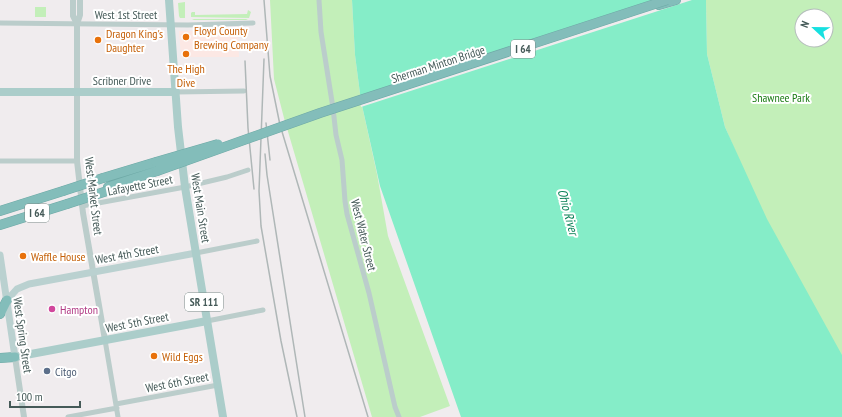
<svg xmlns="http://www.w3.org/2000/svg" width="842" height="417" viewBox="0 0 842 417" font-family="'PT Sans Narrow',sans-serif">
	<rect width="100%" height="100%" fill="#f0ecee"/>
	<path fill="#fce8e4" d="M238 30 239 57H181L179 31Z"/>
	<path fill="#c3efb9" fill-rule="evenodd" d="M270 0H352L355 55 361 101 377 174 388 236 450 406 420 417H372L284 118 274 79Z
		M706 0H842V381L809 322 725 127 707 54ZM802 16H826V40H802Z
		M185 2V18H180L179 16 178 3Z
		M35 7H46V17H35Z
		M248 10 251 12 249 18 191 17V13L192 12H195V15L247 14Z
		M192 19H248L246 20H194Z"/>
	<path fill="#85edc8" d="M352 0H706L707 54 725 127 767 219 842 355V417H461L380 186 361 101 355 55Z"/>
	<path fill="#f0ecee" d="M660 0H692L361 107 359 97Z"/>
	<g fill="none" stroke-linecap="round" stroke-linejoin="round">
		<g stroke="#6ea9a6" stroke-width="10">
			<path id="motorway" d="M659 5 676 0
				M103 178 156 162
				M108 187 157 171
				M0 211 63 191
				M0 225 67 204
				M0 314 7 300
				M0 358 15 357"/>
		</g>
		<path stroke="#bbcdcb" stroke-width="5" d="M319 0 321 32 333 108 336 135 342 160 345 201 347 214 369 293 395 407 399 417
			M0 23 188 25 253 23
			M176 92 244 91
			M0 161H77
			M82 206 185 187 227 177 248 170
			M196 253 257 241
			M207 321 263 310
			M105 340 118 417
			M116 404 218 385
			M68 417 117 408"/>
		<path stroke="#bbcdcb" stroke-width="6" d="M73 0V16L77 24
			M80 0V15L77 24V161L83 213 105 340
			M15 357 24 417"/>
		<path stroke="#bad1d0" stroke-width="7" d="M0 255 15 357
			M7 300 17 289 29 284 196 253"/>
		<path stroke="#abcdca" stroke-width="8" d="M169 0 178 127 185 187 223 417
			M0 92H176
			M15 357 207 321"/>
		<use href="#motorway" stroke="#83bdba" stroke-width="9"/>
		<path stroke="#afb7b7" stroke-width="1.5" d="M264 0 270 76 280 125 368 417
			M264 59 259 191 261 226 281 341 297 417
			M245 61 248 128 254 189
			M266 123 270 160
			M265 154 267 175 305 417"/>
		<g stroke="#6ea9a6" stroke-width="10" stroke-linecap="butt">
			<path id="motorway-bridge" d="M156 162 218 144
				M157 171 320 113 667 0
				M63 191 103 178
				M67 204 110 190"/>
		</g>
		<use href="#motorway-bridge" stroke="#83bdba" stroke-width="9"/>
	</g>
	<g fill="#e8710a" stroke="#fff" stroke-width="1.5">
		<circle cx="186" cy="37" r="4"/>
		<circle cx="98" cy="40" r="4"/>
		<circle cx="186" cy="54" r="4"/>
		<circle cx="23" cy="256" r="4"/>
		<circle cx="154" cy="356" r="4"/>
	</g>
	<circle fill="#d1479c" stroke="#fff" stroke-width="1.5" cx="52" cy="309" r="4"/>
	<circle fill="#5c6f8a" stroke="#fff" stroke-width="1.5" cx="47" cy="371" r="4"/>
	<g text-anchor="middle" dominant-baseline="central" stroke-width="4" stroke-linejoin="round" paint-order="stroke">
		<g fill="#fff" stroke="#7d8c8a" stroke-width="1">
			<rect x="511" y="40" width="24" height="18" rx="3"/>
			<rect x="25" y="204" width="24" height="18" rx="3"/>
			<rect x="185" y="293" width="38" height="18" rx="3"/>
		</g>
		<g font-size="11" font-weight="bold" fill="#455a58">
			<text x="523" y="49">I 64</text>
			<text x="37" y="213">I 64</text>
			<text x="204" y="302">SR 111</text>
		</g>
		<g font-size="12" fill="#455a58" stroke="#fff">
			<text x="126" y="14">West 1st Street</text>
			<text transform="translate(438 64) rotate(-18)">Sherman Minton Bridge</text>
			<text x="122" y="80">Scribner Drive</text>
			<text transform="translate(140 185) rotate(-11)">Lafayette Street</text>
			<text transform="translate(94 196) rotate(83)">West Market Street</text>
			<text transform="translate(201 208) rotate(81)">West Main Street</text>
			<text transform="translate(364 235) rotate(76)">West Water Street</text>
			<text transform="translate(127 254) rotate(-10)">West 4th Street</text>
			<text transform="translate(137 322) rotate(-11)">West 5th Street</text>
			<text transform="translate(23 335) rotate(82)">West Spring Street</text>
			<text transform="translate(177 382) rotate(-11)">West 6th Street</text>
		</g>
		<g font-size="12" fill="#c56008" stroke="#fff" text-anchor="start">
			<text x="194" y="30">Floyd County<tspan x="194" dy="14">Brewing Company</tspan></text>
			<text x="106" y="33">Dragon King's<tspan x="106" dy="14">Daughter</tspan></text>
			<text x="186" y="68" text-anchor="middle">The High<tspan x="186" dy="14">Dive</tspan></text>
			<text x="31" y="256">Waffle House</text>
			<text x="162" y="356">Wild Eggs</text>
		</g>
		<g font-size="12" fill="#1c7c15" stroke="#fff">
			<text x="781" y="97">Shawnee Park</text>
		</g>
		<g font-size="12" fill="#b23c85" stroke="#fff" text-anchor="start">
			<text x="60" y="309">Hampton</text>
		</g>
		<g font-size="12" fill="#4e5e75" stroke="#fff" text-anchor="start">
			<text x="55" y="371">Citgo</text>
		</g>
		<g font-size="13" font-style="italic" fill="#0c8258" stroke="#fff">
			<text transform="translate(568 212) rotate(75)">Ohio River</text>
		</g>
	</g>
	<g transform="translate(814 28) rotate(292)"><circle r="19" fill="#ffffff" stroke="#b5bdbc"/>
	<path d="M0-3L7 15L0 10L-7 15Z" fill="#16e0e0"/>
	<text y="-6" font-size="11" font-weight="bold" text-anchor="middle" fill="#455a58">N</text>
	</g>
	<path d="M10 401v6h70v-6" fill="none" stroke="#455a58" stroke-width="2"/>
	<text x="16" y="401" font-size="12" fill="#455a58" stroke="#ffffff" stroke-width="3" paint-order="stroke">100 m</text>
</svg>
